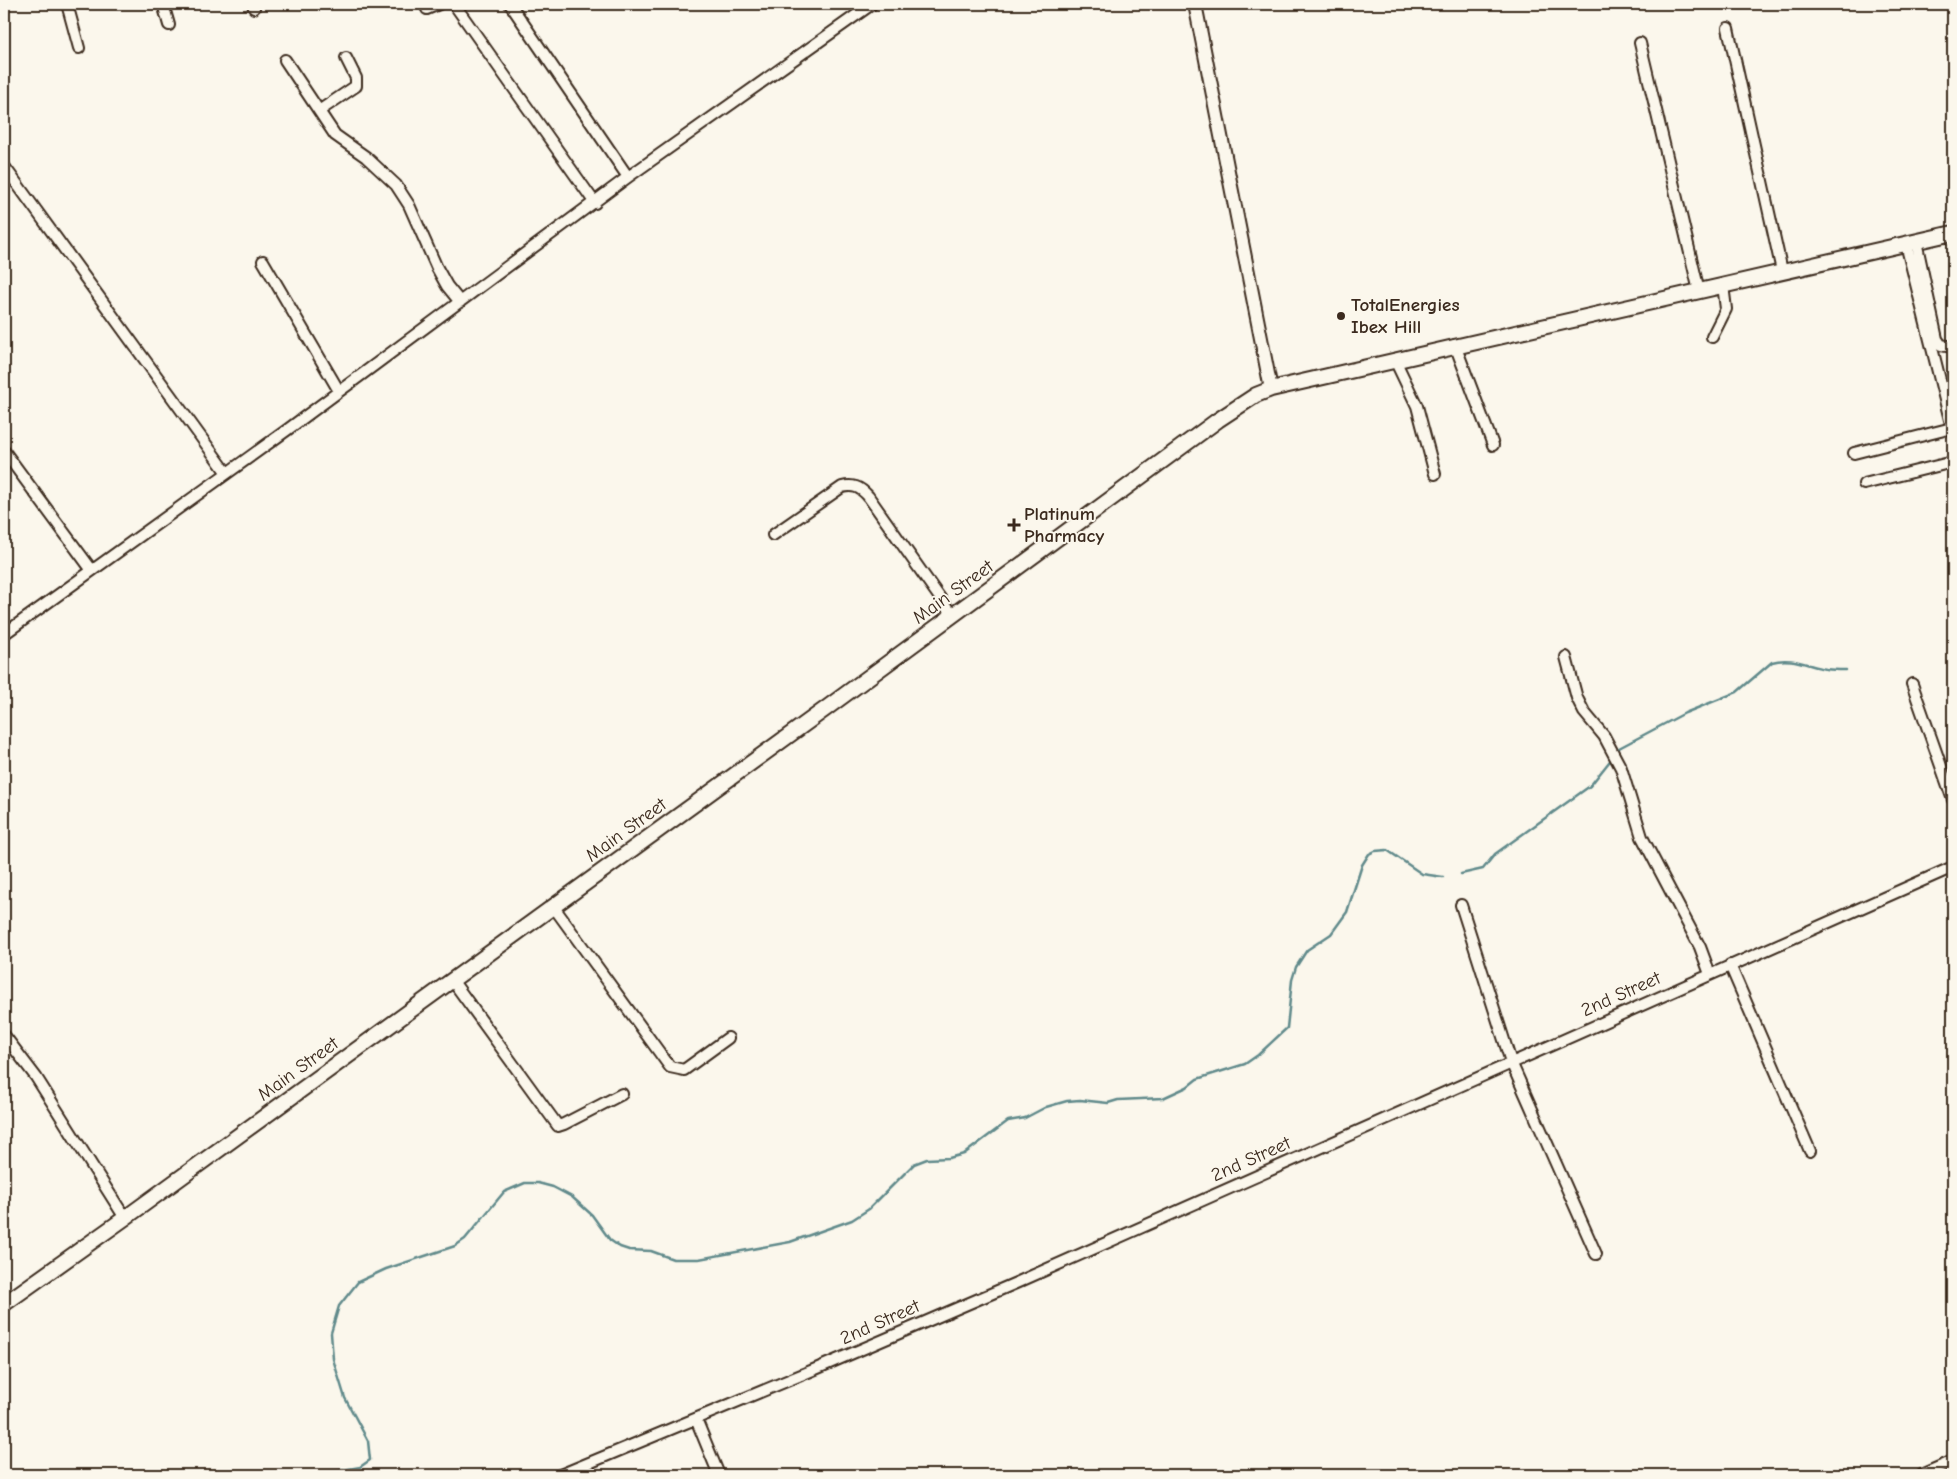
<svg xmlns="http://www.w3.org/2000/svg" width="1957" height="1479" viewBox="0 0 1957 1479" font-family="'Comic Neue',sans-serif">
	<rect width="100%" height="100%" fill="#fbf7ec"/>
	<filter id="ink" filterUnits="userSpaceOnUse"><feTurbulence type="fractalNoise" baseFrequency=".02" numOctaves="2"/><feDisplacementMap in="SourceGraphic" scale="10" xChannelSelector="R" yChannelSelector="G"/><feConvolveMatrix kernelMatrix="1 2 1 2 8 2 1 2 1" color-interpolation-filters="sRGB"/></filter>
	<g filter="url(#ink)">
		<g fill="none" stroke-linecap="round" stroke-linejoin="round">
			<path stroke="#618a8b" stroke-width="2.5" d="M1619 748 1685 713 1737 692 1772 662C1791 656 1808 666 1826 669 1833 670 1840 670 1846 670
				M1461 874 1483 869 1495 854 1590 786 1613 757
				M314 1475 360 1467 370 1460 368 1441 345 1398 333 1359 331 1333 339 1306 358 1282 386 1269 455 1246 465 1239 504 1192 525 1183H538L553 1187 572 1197 592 1215 610 1240 620 1247 629 1250 651 1251 673 1259H699L790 1242 852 1220 869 1209 914 1164 927 1159 949 1158 964 1154 1008 1121 1025 1118 1046 1107 1067 1101 1080 1100 1108 1103 1118 1100 1163 1098 1187 1087 1197 1079 1245 1064 1258 1055 1287 1028 1292 980 1296 967 1307 950 1331 934 1347 912 1362 865 1369 854 1375 851 1387 850 1422 874 1443 877"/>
			<g stroke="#3b2a1e" stroke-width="14">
				<path id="minor" d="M67 4 79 48
					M163 4 169 25
					M253 4 254 8
					M454 4 595 203
					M510 4 628 177
					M427 9 439 4
					M1728 28 1782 271
					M1640 43 1699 291
					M285 60 335 135 366 157 396 185 409 205 437 268 447 286 460 302
					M319 111 356 86V78L346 58
					M4 166 227 473
					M1916 241 1937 339 1941 345 1953 347
					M1906 244 1953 432
					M263 261 339 391
					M1712 337 1726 309 1723 285
					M1455 345 1493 445
					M1395 360 1417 406 1435 474
					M4 451 91 569
					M1854 453 1952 428
					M1864 484 1953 462
					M773 535 842 487C853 484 860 487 868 496L952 615
					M4 634 287 430 628 177 872 4
					M1566 657 1577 698 1584 712 1604 736 1621 768 1642 837 1700 947 1710 974
					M1912 684 1953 800
					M1461 905 1511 1062 1596 1254
					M553 906 670 1067 684 1070 728 1038
					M1730 965 1810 1151
					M452 980 558 1126 564 1124 622 1094
					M4 1035 36 1077 125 1218
					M696 1419 719 1475
					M560 1475 818 1368 1016 1283 1953 867
					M1921 1475 1953 1461"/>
			</g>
			<g stroke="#3b2a1e" stroke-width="16">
				<path id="tertiary" d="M1195 4 1271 389"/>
			</g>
			<g stroke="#3b2a1e" stroke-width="18">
				<path id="secondary" d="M4 1304 125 1218 828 707 1218 420 1256 395 1271 389 1953 233"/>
			</g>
			<use href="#minor" stroke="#fbf7ec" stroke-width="10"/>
			<use href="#tertiary" stroke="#fbf7ec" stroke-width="12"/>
			<use href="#secondary" stroke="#fbf7ec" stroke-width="14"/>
		</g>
	</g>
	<g fill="#3b2a1e" stroke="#fbf7ec" stroke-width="2">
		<circle cx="1341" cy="316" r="5"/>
		<path d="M1011.5 517.5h5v5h5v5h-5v5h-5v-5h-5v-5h5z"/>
	</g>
	<g text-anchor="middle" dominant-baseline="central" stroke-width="4" stroke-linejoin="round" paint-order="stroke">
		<g font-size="19" font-weight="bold" fill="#3b2a1e" stroke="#fbf7ec" text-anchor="start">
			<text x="1351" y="305">TotalEnergies<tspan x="1351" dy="22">Ibex Hill</tspan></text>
			<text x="1024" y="514">Platinum<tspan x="1024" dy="22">Pharmacy</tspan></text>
		</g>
		<g font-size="19" fill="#3b2a1e" stroke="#fbf7ec">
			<text transform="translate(953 592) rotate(-36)">Main Street</text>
			<text transform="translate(626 830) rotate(-36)">Main Street</text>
			<text transform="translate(1621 994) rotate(-24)">2nd Street</text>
			<text transform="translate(298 1069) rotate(-36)">Main Street</text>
			<text transform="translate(1251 1159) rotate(-24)">2nd Street</text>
			<text transform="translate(880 1322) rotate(-24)">2nd Street</text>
		</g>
	</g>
	<rect width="1957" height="1479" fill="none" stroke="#fbf7ec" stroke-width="20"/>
	<rect x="10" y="10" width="1937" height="1459" fill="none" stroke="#3b2a1e" stroke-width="2" filter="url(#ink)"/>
</svg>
